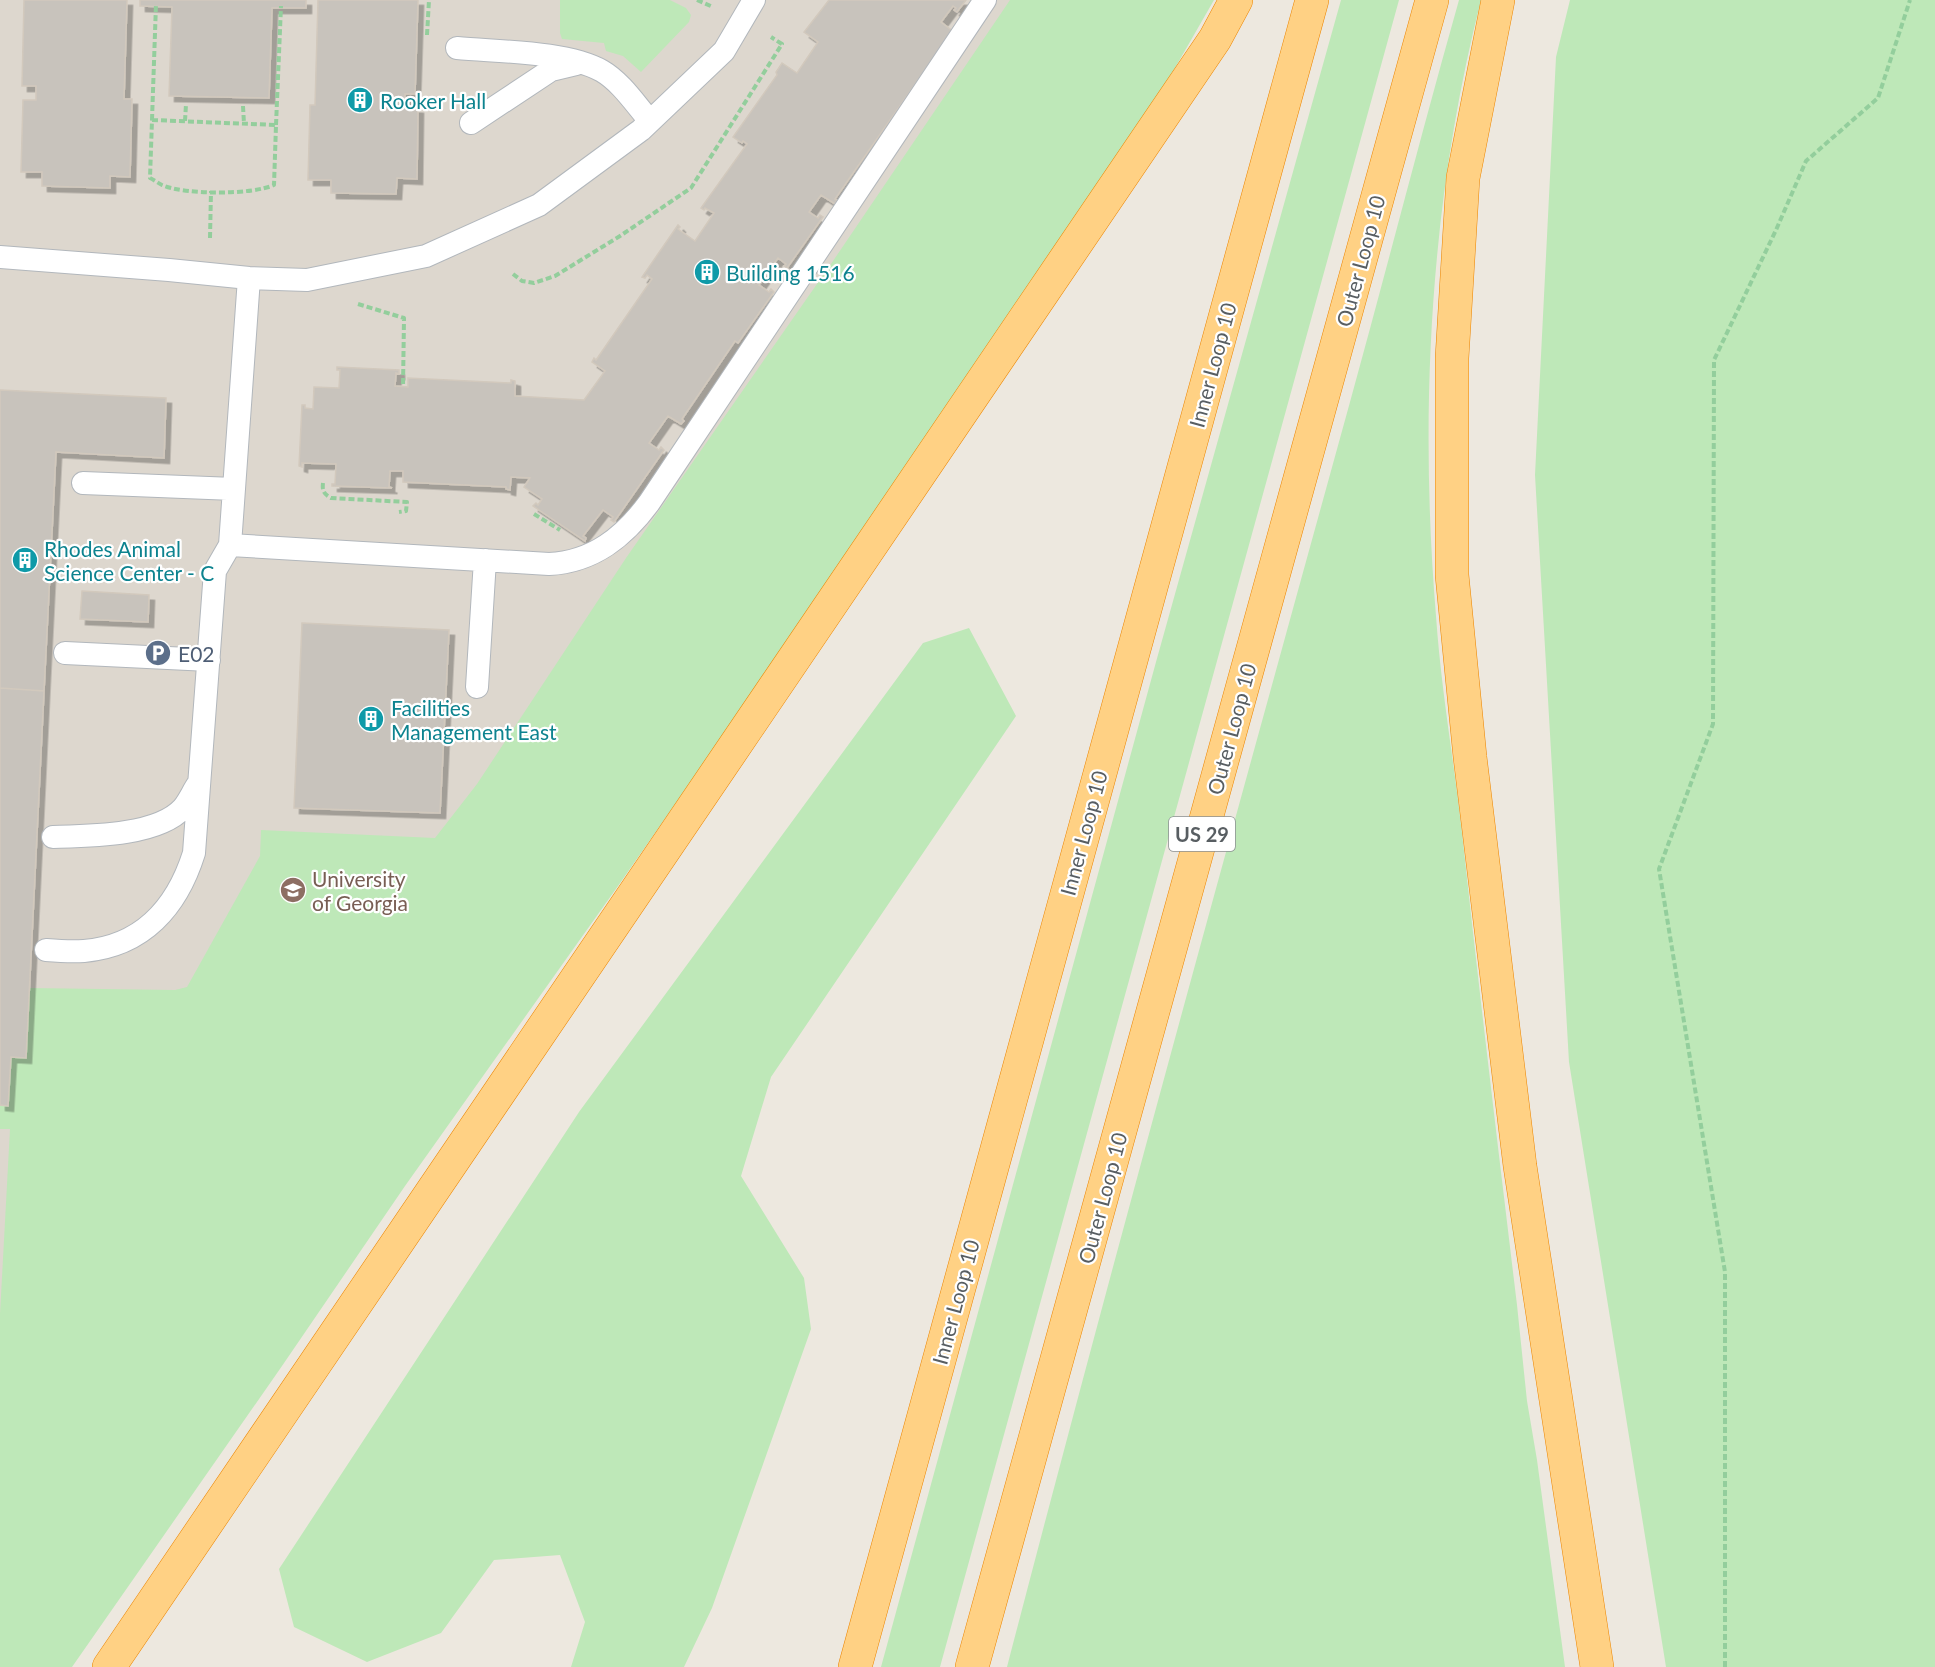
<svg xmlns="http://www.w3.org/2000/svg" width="1935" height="1667" viewBox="0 0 1935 1667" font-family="Lato,sans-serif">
	<defs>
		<filter id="shadow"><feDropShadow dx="5.5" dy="5.5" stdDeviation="0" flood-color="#0004"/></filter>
	</defs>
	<rect width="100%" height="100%" fill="#ede8df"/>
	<path fill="#ddd7ce" d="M0 0H1188L0 1667Z"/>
	<path fill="#bee8b8" d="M560 0H670L686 8 691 15 689 22 641 72 623 56 606 51 604 43 562 39 560 33Z
		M1010 0H1214L1160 94 886 501 618 886 405 1186 282 1366 72 1667H0V1314L10 1129H0V1105H8L11 1057H26L29 988 175 990 187 987 260 856 261 830 435 838 477 784 626 558 833 261Z
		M1341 0H1399L940 1667H881L1156 662Z
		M1459 0H1481C1430 200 1419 411 1436 616 1441 689 1454 761 1462 833 1479 990 1498 1148 1517 1305L1527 1401 1537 1460 1565 1667H1007C1117 1244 1234 823 1350 402 1387 268 1421 134 1459 0Z
		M1570 0H1935V1667H1666L1569 1062 1535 475 1556 57Z
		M969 628 1016 716 771 1077 741 1176 804 1278 811 1329 712 1608 684 1667H571L585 1622 560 1555 494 1560 441 1633 367 1662 294 1627 279 1569 579 1112 923 643Z"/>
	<path fill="#c8c3bc" stroke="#d2c9bd" stroke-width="1.5" filter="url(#shadow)" d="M24 0H127L124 99H132L130 177 110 176V188L42 186V172H21L23 100H36V86H22Z
		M140 0H306V8H272L269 98 169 96 172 7 140 6Z
		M318 0H418L415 94H405V107L418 108 417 179 397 178 396 194 331 193V180H308L310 105H315Z
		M829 0H966L957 12 954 10 956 8 953 6 941 22 954 32 950 34 835 199 837 200 835 204 821 195 809 212 818 218 820 215 823 217 787 268 784 266 786 264 778 258 759 285 769 292 771 289 774 292 738 343 735 341 682 419 684 421 681 424 668 416 649 443 659 450 661 447 664 450 614 522 611 520 613 517 603 510 583 536 586 538 585 541 533 506 536 503 538 505 542 499 524 487 530 478 511 477 510 490 506 489V487L403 482V471H390L389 487 392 488 332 486V484H335L336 464 302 463V467L299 466 302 405H305V408L313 409 314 387 339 388 340 370H337V367L399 370V374L396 373 395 386 408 387V378L511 383V380L515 381V396L584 400 605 371 592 362 594 358 596 360 652 279 647 275 645 278 642 277 678 225 680 227 678 229 695 241 714 213 705 208 704 210 701 208 747 144 743 141 742 143 733 137 777 75 776 72 782 63 797 73 818 42 804 32Z
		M0 390 166 398 164 458 56 452 44 691 0 688Z
		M82 591 149 595 148 622 80 619Z
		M302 623 449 630 440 813 294 808Z
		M0 688 44 691 26 1058 11 1057 8 1106 0 1105Z"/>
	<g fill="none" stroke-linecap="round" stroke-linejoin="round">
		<g stroke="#b2b7bc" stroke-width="24">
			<path id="service" d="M457 48C499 52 566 51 602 71 621 82 636 105 650 121
				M471 123 551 70 576 64
				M0 257 169 270 249 278 307 280 426 256 539 205 641 130 724 51 754 0
				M83 483 234 489
				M230 545 549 564C593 562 624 537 649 503L985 0
				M65 653 209 660
				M477 687 485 560
				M53 837C89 836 158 836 183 808 189 801 193 791 198 784
				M46 950C58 951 71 952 84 951 143 946 177 907 194 853L215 571 230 545 249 278"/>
		</g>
		<g stroke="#ec8500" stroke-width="34">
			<path id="motorway" d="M1498 0 1463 178 1452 358V575L1470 757 1520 1166 1597 1667
				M109 1667 1215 39 1236 0
				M855 1667 1312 0
				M972 1667 1432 0"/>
		</g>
		<path stroke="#93ce9c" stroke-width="4" stroke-dasharray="6 3" stroke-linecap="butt" d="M697 0 713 7
			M427 35 429 0
			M243 106 244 124
			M152 120 276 125 274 185C252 195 184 195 162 185 158 183 154 180 150 178Z
			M152 120 156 4
			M185 121 186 104
			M276 125 281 6
			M210 238 211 191
			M513 274 522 281 534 283 555 276 620 236 691 188 782 44 771 37
			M358 304 404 318 403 387
			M323 483C322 491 324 494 331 498L407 502 406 511 399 512
			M534 514 560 530
			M1725 1667V1272L1659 869 1713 724 1714 360 1776 230 1806 161 1878 98 1910 0"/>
		<use href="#service" stroke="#fff" stroke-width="22"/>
		<use href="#motorway" stroke="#ffd184" stroke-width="33"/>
	</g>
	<defs>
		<g id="building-disc" transform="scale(1.35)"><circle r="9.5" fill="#0f9aa8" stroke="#fff"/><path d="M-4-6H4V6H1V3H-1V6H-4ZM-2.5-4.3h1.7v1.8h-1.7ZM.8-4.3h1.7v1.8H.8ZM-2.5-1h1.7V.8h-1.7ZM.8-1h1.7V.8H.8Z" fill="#fff"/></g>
		<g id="parking-disc" transform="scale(1.35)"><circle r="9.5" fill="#5c6f8a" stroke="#fff"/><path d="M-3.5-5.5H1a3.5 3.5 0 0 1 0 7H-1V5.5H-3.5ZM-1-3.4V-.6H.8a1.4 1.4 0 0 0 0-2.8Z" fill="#fff"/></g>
		<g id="university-disc" transform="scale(1.35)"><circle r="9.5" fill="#8d6e63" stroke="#fff"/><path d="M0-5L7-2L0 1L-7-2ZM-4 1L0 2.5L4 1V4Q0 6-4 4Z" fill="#fff"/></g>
	</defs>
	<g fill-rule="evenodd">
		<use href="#building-disc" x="360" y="100"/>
		<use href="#building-disc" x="707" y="272"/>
		<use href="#building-disc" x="25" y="560"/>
		<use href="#parking-disc" x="158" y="653"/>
		<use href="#building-disc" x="371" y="719"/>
		<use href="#university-disc" x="293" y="890"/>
	</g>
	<g text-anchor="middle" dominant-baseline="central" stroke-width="4.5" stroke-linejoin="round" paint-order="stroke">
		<rect fill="#fff" stroke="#8a8e91" stroke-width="1.5" x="1169" y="817" width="66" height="34" rx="4.5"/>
		<g font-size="20" font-weight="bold" fill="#585e62">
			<text x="1202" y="834">US 29</text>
		</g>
		<g font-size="21" fill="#0d838f" stroke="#fff" text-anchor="start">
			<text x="380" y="100">Rooker Hall</text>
			<text x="726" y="272">Building 1516</text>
			<text x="44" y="548">Rhodes Animal<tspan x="44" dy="24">Science Center - C</tspan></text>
			<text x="391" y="707">Facilities<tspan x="391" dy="24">Management East</tspan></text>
		</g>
		<g font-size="21" fill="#585e62" stroke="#fff">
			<text transform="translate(1360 261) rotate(-75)">Outer Loop 10</text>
			<text transform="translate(1212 365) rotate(-75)">Inner Loop 10</text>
			<text transform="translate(1231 729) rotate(-75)">Outer Loop 10</text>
			<text transform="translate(1083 833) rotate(-75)">Inner Loop 10</text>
			<text transform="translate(1102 1198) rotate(-75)">Outer Loop 10</text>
			<text transform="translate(955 1302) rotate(-75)">Inner Loop 10</text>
		</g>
		<g font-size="21" fill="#4e5e75" stroke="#fff" text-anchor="start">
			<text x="178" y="653">E02</text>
		</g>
		<g font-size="21" fill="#785e54" stroke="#fff" text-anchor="start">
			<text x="312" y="878">University<tspan x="312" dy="24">of Georgia</tspan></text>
		</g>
	</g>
</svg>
